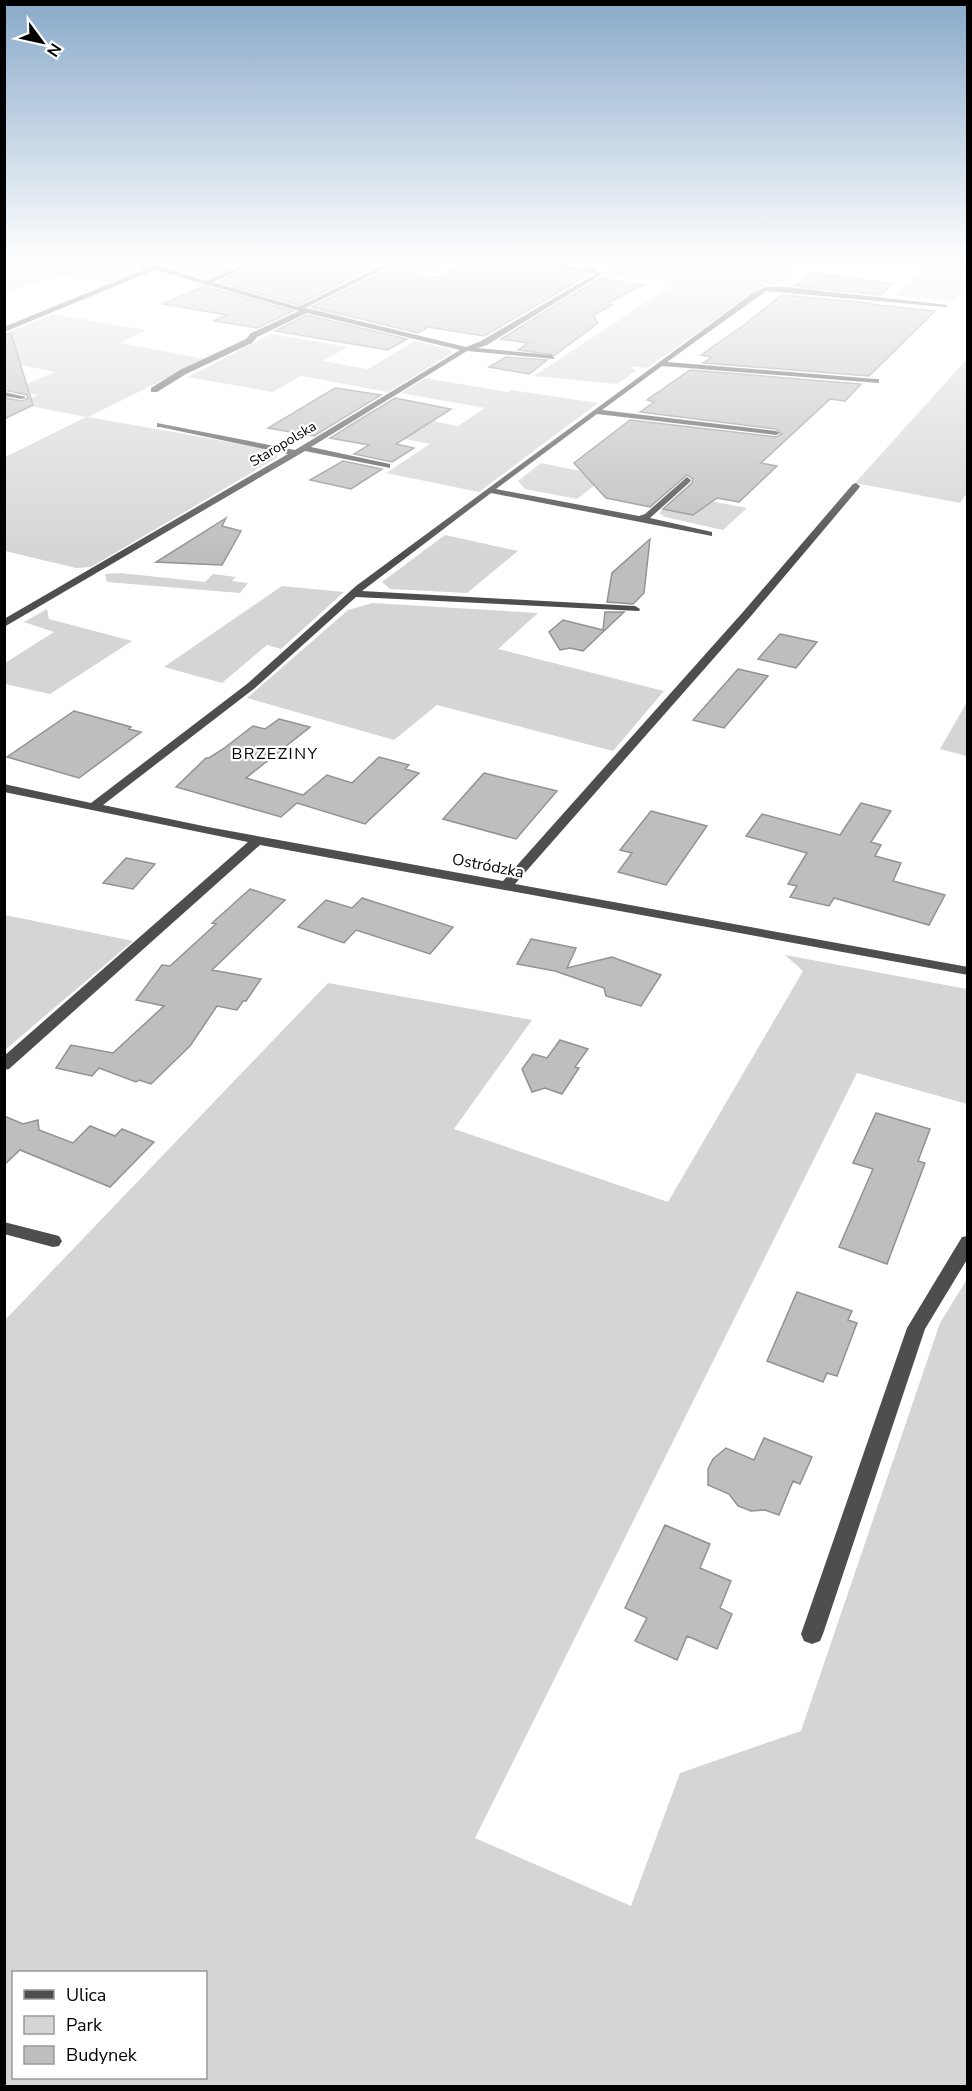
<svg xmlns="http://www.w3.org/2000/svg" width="972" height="2091" viewBox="0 0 972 2091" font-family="'Nunito Sans',sans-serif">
	<rect width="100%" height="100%" fill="#fff"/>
	<path fill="#d5d5d5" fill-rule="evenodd" d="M5 263H117L134 268 135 272 109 283 56 274 5 294Z
		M173 263H223L240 266 209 279 172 269Z
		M398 263H449L345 318 307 309Z
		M619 263H802L776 284H767L647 368 630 366 636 371 617 384 534 376 677 282 618 276 604 278 606 271Z
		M905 263H967V286L952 301 893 295 927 265Z
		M52 314 146 330 119 343 205 359 88 417 274 450 278 457 91 567 76 568 5 551V457L86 417 20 404 38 395 14 390 55 372 12 363 5 367V334Z
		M271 334 348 347 323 361 368 369 415 341 450 349 452 353 388 392 301 376 273 392 188 377Z
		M967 359V493L960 503 855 483Z
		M425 378 508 392 511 390 598 403 479 492 386 473 430 444 345 427 373 410 458 426 485 408 401 393Z
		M541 463 606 476 577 499 525 489 518 481Z
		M678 495 747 508 723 530 665 517 659 513Z
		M445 535 518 551 467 593 390 589 382 582Z
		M120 573 205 582 213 574 236 577 232 581 248 583 240 593 107 582 105 574Z
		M282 586 344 592 281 649 267 645 222 683 164 667Z
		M372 603 538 613 498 649 664 691 613 751 437 705 394 740 247 698 348 610Z
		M47 609 49 619 132 641 50 694 5 684V663L54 632 24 622Z
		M967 702V756L940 749Z
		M5 915 133 941 5 1050 4 915Z
		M785 955 967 989V1104L857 1073 475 1838 631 1906 680 1773 801 1731 940 1323 967 1279V2086H5V1320L328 983 532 1020 454 1129 668 1202 803 971ZM14 1972H206V2078H14Z"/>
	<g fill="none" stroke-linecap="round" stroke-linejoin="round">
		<path fill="#9c9c9c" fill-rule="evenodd" d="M953 263H968V268L955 266Z"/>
	</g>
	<path fill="#bebebe" stroke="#929292" stroke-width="1.5" d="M258 263H314L344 268 351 265 371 268 298 305 220 282Z
		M466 263 507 267V263H525L588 275 484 336 428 327 418 333 312 307 386 271 437 278Z
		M817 273 824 274 892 284 880 295 794 286 811 274Z
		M600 278 644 285 609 302 612 305 593 315 598 323 555 355 518 350 528 343 501 339Z
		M204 286 293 311 257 328 214 321 227 315 163 304Z
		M782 295 871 303 869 304 935 311 869 376 703 363 712 357 701 355 744 325Z
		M307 315 407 339 388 350 275 331Z
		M11 334 33 405 4 419V398L22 401 28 398 27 395 4 390V335Z
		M506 357 547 360 529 374 489 367Z
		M690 370 861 384 845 401 830 399 761 463 777 466 739 502 717 498 693 515 663 509 692 483 693 479 687 475 650 507 606 498 574 463 630 420 776 437 782 434 776 429 640 412 654 402 647 400Z
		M335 388 381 395 314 436 268 428Z
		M395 398 451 409 396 444 414 448 392 462 354 454 369 445 330 438Z
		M343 461 382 469 351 489 310 480Z
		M226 518 222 526 241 531 222 565 156 562Z
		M650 539 644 593 633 604 607 602 612 573Z
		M605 612H624L583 651 570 648 560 650 549 632 563 620 603 630Z
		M780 634 817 642 796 668 758 659Z
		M738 669 768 676 724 728 693 720Z
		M74 711 131 727 129 729 141 732 79 778 7 757Z
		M279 719 310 727 246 778 303 795 327 775 352 783 379 757 409 765 405 769 419 773 365 824 297 803 281 817 176 787 206 758H209L223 749 253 726 265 729Z
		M484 773 557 791 516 839 443 819Z
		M861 803 891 811 871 842 881 845 875 856 901 863 893 881 945 895 929 925 834 898 829 906 790 897 797 886 788 884 807 853 746 836 762 814 840 835Z
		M651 811 707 826 666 885 618 872 632 853 620 850Z
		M126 858 155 864 133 889 103 883Z
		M250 889 285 900 212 970 261 979 246 1001H243L237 1010 217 1006 190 1046 151 1084 139 1080 136 1082 99 1068 92 1076 56 1068 71 1045 113 1053 164 1006 136 1000 162 965 170 966 216 924 212 923Z
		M362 898 453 927 430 954 356 930 344 943 298 927 326 900 352 908Z
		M531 939 576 948 567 968 612 957 661 975 641 1006 606 996 604 988 555 971 517 964Z
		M560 1040 588 1049 575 1067 579 1068 562 1094 545 1088 532 1092 522 1069 533 1054 547 1058Z
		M876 1113 930 1129 918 1161 925 1163 887 1264 839 1247 873 1169 853 1163Z
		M4 1116 23 1124 38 1120 39 1130 73 1143 90 1126 115 1136 122 1129 154 1142 110 1187 20 1150 4 1165Z
		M797 1292 852 1311 848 1320 857 1323 837 1376 827 1373 823 1382 767 1361Z
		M764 1438 812 1457 800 1484 793 1481 779 1515 765 1510 751 1511 738 1506 729 1494 708 1485V1469L713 1459 726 1448 754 1460Z
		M665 1525 710 1544 700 1568 731 1581 720 1608 732 1614 717 1649 687 1636 677 1660 635 1641 647 1618 625 1608Z"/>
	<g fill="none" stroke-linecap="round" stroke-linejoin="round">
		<path fill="#4e4e4e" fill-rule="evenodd" d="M134 263 157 265 206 281 246 263H256L213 282 298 307 387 263H396L305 308 466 347 481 341 595 274 527 263 593 268 602 274 487 345 477 348 552 355 555 359 467 351 311 447 390 464V468L305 451 4 627V619L288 454 160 427H157V423L295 450 460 350 307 313 257 337 252 343 186 374 157 392H151V388L180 370 246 339 251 333 299 311 155 270 4 332V327L148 268Z
			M765 287H786L948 305 945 307 766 291 667 362 876 379H879V383L662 366 602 410 776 431 780 433 776 435 597 414 496 489 639 516 645 514 687 477 691 480 690 482 650 518 712 532V536L491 493 362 591 635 606 640 609 639 611 356 597 255 688 103 805 208 827 503 881 743 612 853 484 856 483 860 486 859 488 751 616 515 884 968 967V975L260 845 9 1069 4 1070V1056L248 842 4 792V784L91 803 247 684 356 586 753 293Z
			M4 392 26 397 22 399 4 396Z
			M4 1222 59 1236 62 1241 59 1246 53 1247 4 1234Z
			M968 1236V1258L925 1329 823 1634 820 1641 812 1644 804 1641 801 1634 907 1328 962 1237Z"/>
	</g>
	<linearGradient id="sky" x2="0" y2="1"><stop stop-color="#89aaca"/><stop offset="0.47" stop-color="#fff"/><stop offset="1" stop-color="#fff" stop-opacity="0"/></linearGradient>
	<rect width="972" height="556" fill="url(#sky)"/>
	<g text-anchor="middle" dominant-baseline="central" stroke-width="4.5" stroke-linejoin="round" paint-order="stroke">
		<g font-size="14" fill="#000" stroke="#fff">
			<text transform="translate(283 444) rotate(-31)">Staropolska</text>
		</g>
		<g font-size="16" letter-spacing="1.5" fill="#000" stroke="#fff">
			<text x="275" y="754">BRZEZINY</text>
		</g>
		<g font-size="16" fill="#000" stroke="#fff">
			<text transform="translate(488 866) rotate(11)">Ostródzka</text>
		</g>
	</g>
	<rect width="972" height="2091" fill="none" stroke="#000000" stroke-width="12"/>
	<rect x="12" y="1971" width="195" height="108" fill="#ffffff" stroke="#999999" stroke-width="1.5"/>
	<rect x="24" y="1990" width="30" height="9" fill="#4e4e4e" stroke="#999999" stroke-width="1.5"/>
	<text x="66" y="2001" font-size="18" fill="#000000">Ulica</text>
	<rect x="24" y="2016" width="30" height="18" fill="#d5d5d5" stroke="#999999" stroke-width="1.5"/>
	<text x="66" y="2031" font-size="18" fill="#000000">Park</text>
	<rect x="24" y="2046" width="30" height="18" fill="#bebebe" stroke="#999999" stroke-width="1.5"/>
	<text x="66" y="2061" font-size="18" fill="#000000">Budynek</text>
	<g transform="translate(42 42) rotate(123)" stroke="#ffffff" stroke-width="4.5" paint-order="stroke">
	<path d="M0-4.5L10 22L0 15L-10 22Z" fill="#000000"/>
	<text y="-9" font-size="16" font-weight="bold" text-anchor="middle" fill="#000000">N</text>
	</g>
</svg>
